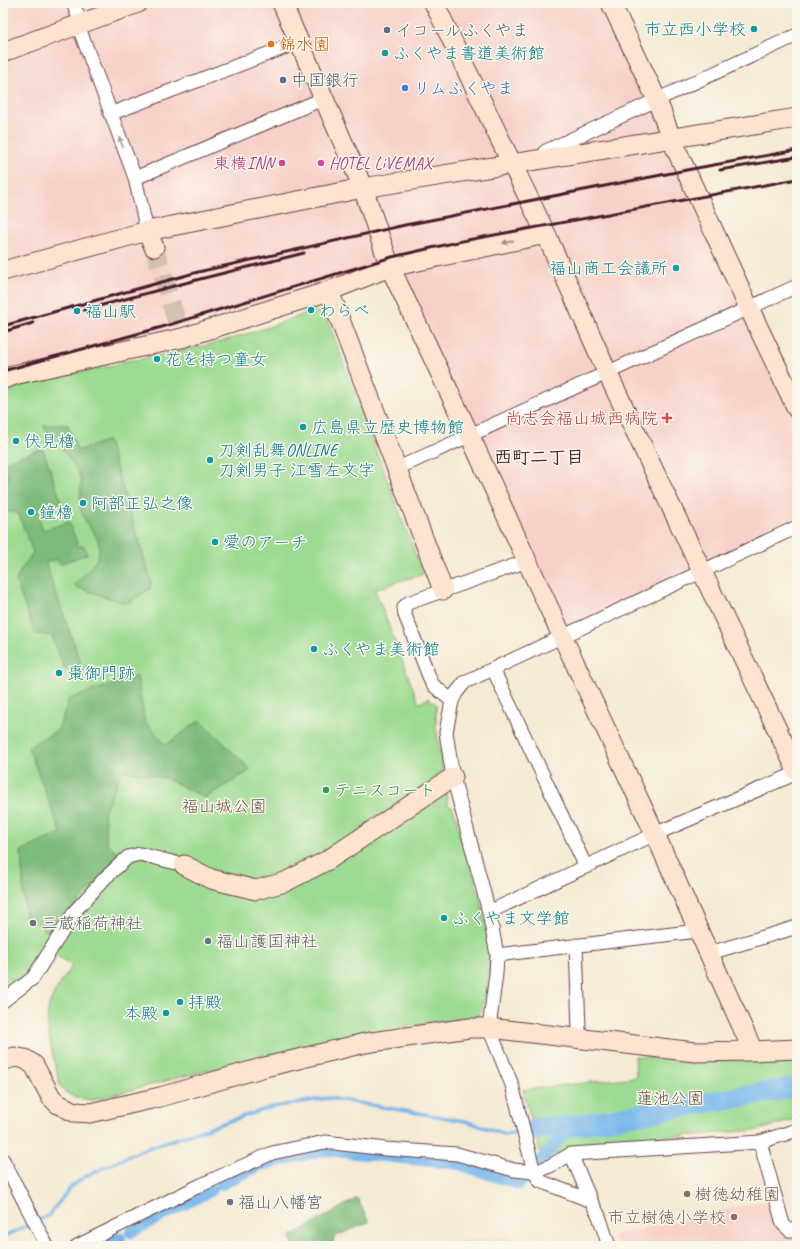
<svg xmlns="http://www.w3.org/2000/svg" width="800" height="1249" viewBox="0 0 800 1249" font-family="Caveat,'Klee One',sans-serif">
	<rect width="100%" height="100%" fill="#fbf7ec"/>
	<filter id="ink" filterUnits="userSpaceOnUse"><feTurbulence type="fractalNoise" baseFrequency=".025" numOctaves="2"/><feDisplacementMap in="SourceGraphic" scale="8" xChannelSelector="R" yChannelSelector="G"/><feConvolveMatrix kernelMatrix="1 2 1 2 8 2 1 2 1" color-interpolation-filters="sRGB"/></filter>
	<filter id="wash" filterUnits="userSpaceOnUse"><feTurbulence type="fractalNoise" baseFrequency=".012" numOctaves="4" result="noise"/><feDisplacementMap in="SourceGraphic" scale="16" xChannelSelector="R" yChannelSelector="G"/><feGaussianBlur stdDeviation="0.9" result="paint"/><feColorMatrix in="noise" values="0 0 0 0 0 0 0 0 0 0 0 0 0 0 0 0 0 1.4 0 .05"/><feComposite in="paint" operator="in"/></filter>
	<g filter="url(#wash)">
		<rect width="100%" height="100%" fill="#f5ead3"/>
		<path fill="#f7d1c9" d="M3 3H611L797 400V525L564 635 391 266 3 379Z
			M771 1199 781 1235 797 1236V1246H617L613 1236Z
			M507 1238 521 1241 528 1246H445V1242Z"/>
		<path fill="#9cdb91" stroke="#737d5e" d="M315 310 325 315 332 331 365 422 423 574 399 581 375 590 419 704 428 698 436 704V727L448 805 453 808C458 823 462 838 466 852 482 901 503 969 477 1018L464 1021 439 1022 365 1033 242 1064 204 1071 92 1100C78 1098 67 1097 60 1085 56 1066 43 1024 49 1006 53 991 64 979 72 966L59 957 42 949C32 975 24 978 3 994V393L31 383 55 377 114 365 125 361 142 359 213 344 260 330Z
			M635 1056C689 1061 743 1065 797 1056V1119L758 1130 591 1143 542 1159 523 1090 636 1077Z"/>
		<path fill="#7dbb7b" stroke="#646d53" d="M44 425H68L77 449 79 450 106 441H108L151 580 150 589 129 602 124 603 76 587 75 584C83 575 97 564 99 552 102 535 85 526 81 511 78 502 82 490 81 480 80 471 52 433 44 428Z
			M41 449H43L62 504 37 513 42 529 44 530 69 522 78 546H84L87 554 60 564 56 559 47 562 46 565 80 661V664L66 669 64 668 52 636 35 634 16 582C18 570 28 563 33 552L18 513 3 511V484L8 482 3 466V463Z
			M137 676 145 722 166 745 200 720 251 770 205 798 165 778 122 770 104 813 107 843 121 857 49 933 25 915 21 851 61 833 28 747 58 730 69 699Z
			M357 1198 369 1222 334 1237 333 1246H293L291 1236Z"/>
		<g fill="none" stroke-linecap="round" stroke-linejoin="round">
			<path stroke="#78b8ec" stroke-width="3.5" d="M3 1237 48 1216 72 1186 86 1176 142 1150 272 1107 329 1098 465 1121 505 1134 517 1132"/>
			<path stroke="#78b8ec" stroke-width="12" d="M540 1162 570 1126
				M222 1184 260 1165 326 1150 459 1164 519 1184 526 1177
				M131 1232 212 1190
				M104 1246 120 1238"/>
			<path stroke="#78b8ec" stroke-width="21" d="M534 1129 570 1126 797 1087"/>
		</g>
	</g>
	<g filter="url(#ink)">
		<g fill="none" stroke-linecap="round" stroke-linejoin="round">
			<path stroke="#d3c1b1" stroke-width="19" stroke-dasharray="19 10" stroke-linecap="butt" d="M154 247 179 329"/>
			<g stroke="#643d44" stroke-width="15">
				<path id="street" d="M73 3 78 16V25L135 178 147 231
					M110 114 299 42
					M546 159V151L797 35
					M135 178 325 98
					M396 469 797 286
					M493 669 586 867
					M452 701 432 684 405 615 404 607 408 603 527 561
					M489 912 655 834 797 773
					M576 945 579 1030 578 1038
					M710 953 797 927
					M497 955 689 932 698 928
					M3 1001 33 978 75 911 105 878 128 857 140 854 184 865
					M760 1142 783 1224 789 1230H797
					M571 1154 591 1201
					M3 1160 47 1246
					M77 1246 201 1185 272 1153 325 1142 386 1149 457 1154 514 1170 534 1172 550 1166 571 1154 760 1142 797 1130
					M609 1246 599 1216 591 1201 540 1181 534 1172 512 1085 489 1028 496 974 497 955 489 912 453 777 446 732 452 701 456 693 465 682 797 527"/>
			</g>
			<g stroke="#643d44" stroke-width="21">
				<path id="secondary" d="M282 3 363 188 390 267 470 436 527 561 655 834 753 1051
					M434 3 546 234 607 372 797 771
					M611 3 657 100 671 138 749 308 797 409
					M3 52 138 3
					M147 231 154 247
					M3 271 147 231 363 188 797 118
					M329 291 443 590
					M3 379 18 374 182 338 329 291 390 267 546 234
					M184 865 211 879 256 890 285 882 328 860 453 777
					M3 1061 14 1057 25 1059 34 1065 51 1097 58 1104 74 1112 90 1113 160 1097 265 1067 365 1043 469 1028H489L695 1052 753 1051 797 1049"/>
			</g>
			<use href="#street" stroke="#fff" stroke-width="13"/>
			<use href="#secondary" stroke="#fde4d0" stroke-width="19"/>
			<path stroke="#4a1f2b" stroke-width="3" d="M720 170 797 157
				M84 310 200 279 304 253
				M3 326 198 272 405 225 697 168 797 150
				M3 332 33 323
				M3 371 162 327 392 257 462 241 797 179"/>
		</g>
		<defs><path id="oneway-solid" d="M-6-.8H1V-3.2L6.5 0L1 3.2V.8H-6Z"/></defs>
		<use fill="#ae9aa0" href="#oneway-solid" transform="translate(121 142) rotate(-111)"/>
		<use fill="#a4827e" href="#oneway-solid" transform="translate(508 242) rotate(168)"/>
	</g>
	<g fill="#0f9aa8" stroke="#fbf7ec" stroke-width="1.5">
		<circle cx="754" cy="29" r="4"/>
		<circle cx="385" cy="53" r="4"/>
		<circle cx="676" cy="268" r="4"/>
		<circle cx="311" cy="310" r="4"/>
		<circle cx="77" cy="311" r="4"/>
		<circle cx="157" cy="359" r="4"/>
		<circle cx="303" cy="427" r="4"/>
		<circle cx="16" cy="441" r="4"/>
		<circle cx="210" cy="460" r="4"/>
		<circle cx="83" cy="503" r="4"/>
		<circle cx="31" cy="512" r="4"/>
		<circle cx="215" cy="542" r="4"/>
		<circle cx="314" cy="649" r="4"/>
		<circle cx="59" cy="673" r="4"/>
		<circle cx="444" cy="918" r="4"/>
		<circle cx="180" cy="1002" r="4"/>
		<circle cx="166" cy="1013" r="4"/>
	</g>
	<g fill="#5c6f8a" stroke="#fbf7ec" stroke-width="1.5">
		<circle cx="387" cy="30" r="4"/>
		<circle cx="283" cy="80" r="4"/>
	</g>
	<circle fill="#e8710a" stroke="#fbf7ec" stroke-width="1.5" cx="271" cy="44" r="4"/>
	<circle fill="#3f7fe0" stroke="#fbf7ec" stroke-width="1.5" cx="405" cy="88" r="4"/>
	<g fill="#d1479c" stroke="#fbf7ec" stroke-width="1.5">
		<circle cx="282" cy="163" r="4"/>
		<circle cx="321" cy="163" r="4"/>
	</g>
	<path fill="#e0444e" stroke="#fbf7ec" stroke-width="1.5" d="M665 412h4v4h4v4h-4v4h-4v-4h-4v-4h4z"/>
	<circle fill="#2e9e5b" stroke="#fbf7ec" stroke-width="1.5" cx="326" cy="790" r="4"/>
	<g fill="#6b7280" stroke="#fbf7ec" stroke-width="1.5">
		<circle cx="33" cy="923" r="4"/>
		<circle cx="208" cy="941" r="4"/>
		<circle cx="230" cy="1202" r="4"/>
	</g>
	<g fill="#8d6e63" stroke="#fbf7ec" stroke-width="1.5">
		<circle cx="687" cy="1194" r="4"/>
		<circle cx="734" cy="1217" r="4"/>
	</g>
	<g text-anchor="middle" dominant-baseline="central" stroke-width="3" stroke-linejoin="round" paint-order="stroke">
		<g font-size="17" fill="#0d838f" stroke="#fbf7ec" text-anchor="start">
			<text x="746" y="29" text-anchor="end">市立西小学校</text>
			<text x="393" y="53">ふくやま書道美術館</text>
			<text x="668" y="268" text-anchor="end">福山商工会議所</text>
			<text x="319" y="310">わらべ</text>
			<text x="85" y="311">福山駅</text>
			<text x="165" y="359">花を持つ童女</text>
			<text x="311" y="427">広島県立歴史博物館</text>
			<text x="24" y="441">伏見櫓</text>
			<text x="218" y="450">刀剣乱舞ONLINE<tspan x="218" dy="20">刀剣男子 江雪左文字</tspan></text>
			<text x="91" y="503">阿部正弘之像</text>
			<text x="39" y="512">鐘櫓</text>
			<text x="223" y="542">愛のアーチ</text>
			<text x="322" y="649">ふくやま美術館</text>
			<text x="67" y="673">棗御門跡</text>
			<text x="452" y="918">ふくやま文学館</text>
			<text x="188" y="1002">拝殿</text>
			<text x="158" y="1013" text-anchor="end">本殿</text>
		</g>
		<g font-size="17" fill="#4e5e75" stroke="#fbf7ec" text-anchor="start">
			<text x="395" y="30">イコールふくやま</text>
			<text x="291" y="80">中国銀行</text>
		</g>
		<g font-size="17" fill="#c56008" stroke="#fbf7ec" text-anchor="start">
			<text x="279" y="44">錦水園</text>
		</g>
		<g font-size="17" fill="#366cbe" stroke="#fbf7ec" text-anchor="start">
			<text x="413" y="88">リムふくやま</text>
		</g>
		<g font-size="17" fill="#b23c85" stroke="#fbf7ec" text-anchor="end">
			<text x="274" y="163">東横INN</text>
			<text x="329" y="163" text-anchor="start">HOTEL LiVEMAX</text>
		</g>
		<g font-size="17" fill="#be3a42" stroke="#fbf7ec" text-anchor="end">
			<text x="658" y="418">尚志会福山城西病院</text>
		</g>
		<g font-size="17" fill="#27864d" stroke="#fbf7ec" text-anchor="start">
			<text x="334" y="790">テニスコート</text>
		</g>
		<g font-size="17" fill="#63574a" stroke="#fbf7ec">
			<text x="224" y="806">福山城公園</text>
			<text x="670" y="1098">蓮池公園</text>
		</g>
		<g font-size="17" fill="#5b616d" stroke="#fbf7ec" text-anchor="start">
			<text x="41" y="923">三蔵稲荷神社</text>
			<text x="216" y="941">福山護国神社</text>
			<text x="238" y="1202">福山八幡宮</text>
		</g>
		<g font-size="17" fill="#785e54" stroke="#fbf7ec" text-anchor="start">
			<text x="695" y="1194">樹徳幼稚園</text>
			<text x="726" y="1217" text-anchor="end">市立樹徳小学校</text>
		</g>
		<g font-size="18" font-weight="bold" fill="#4a1f2b" stroke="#fbf7ec">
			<text x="539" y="457">西町二丁目</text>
		</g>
	</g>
	<rect width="800" height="1249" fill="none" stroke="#fbf7ec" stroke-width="16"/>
</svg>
